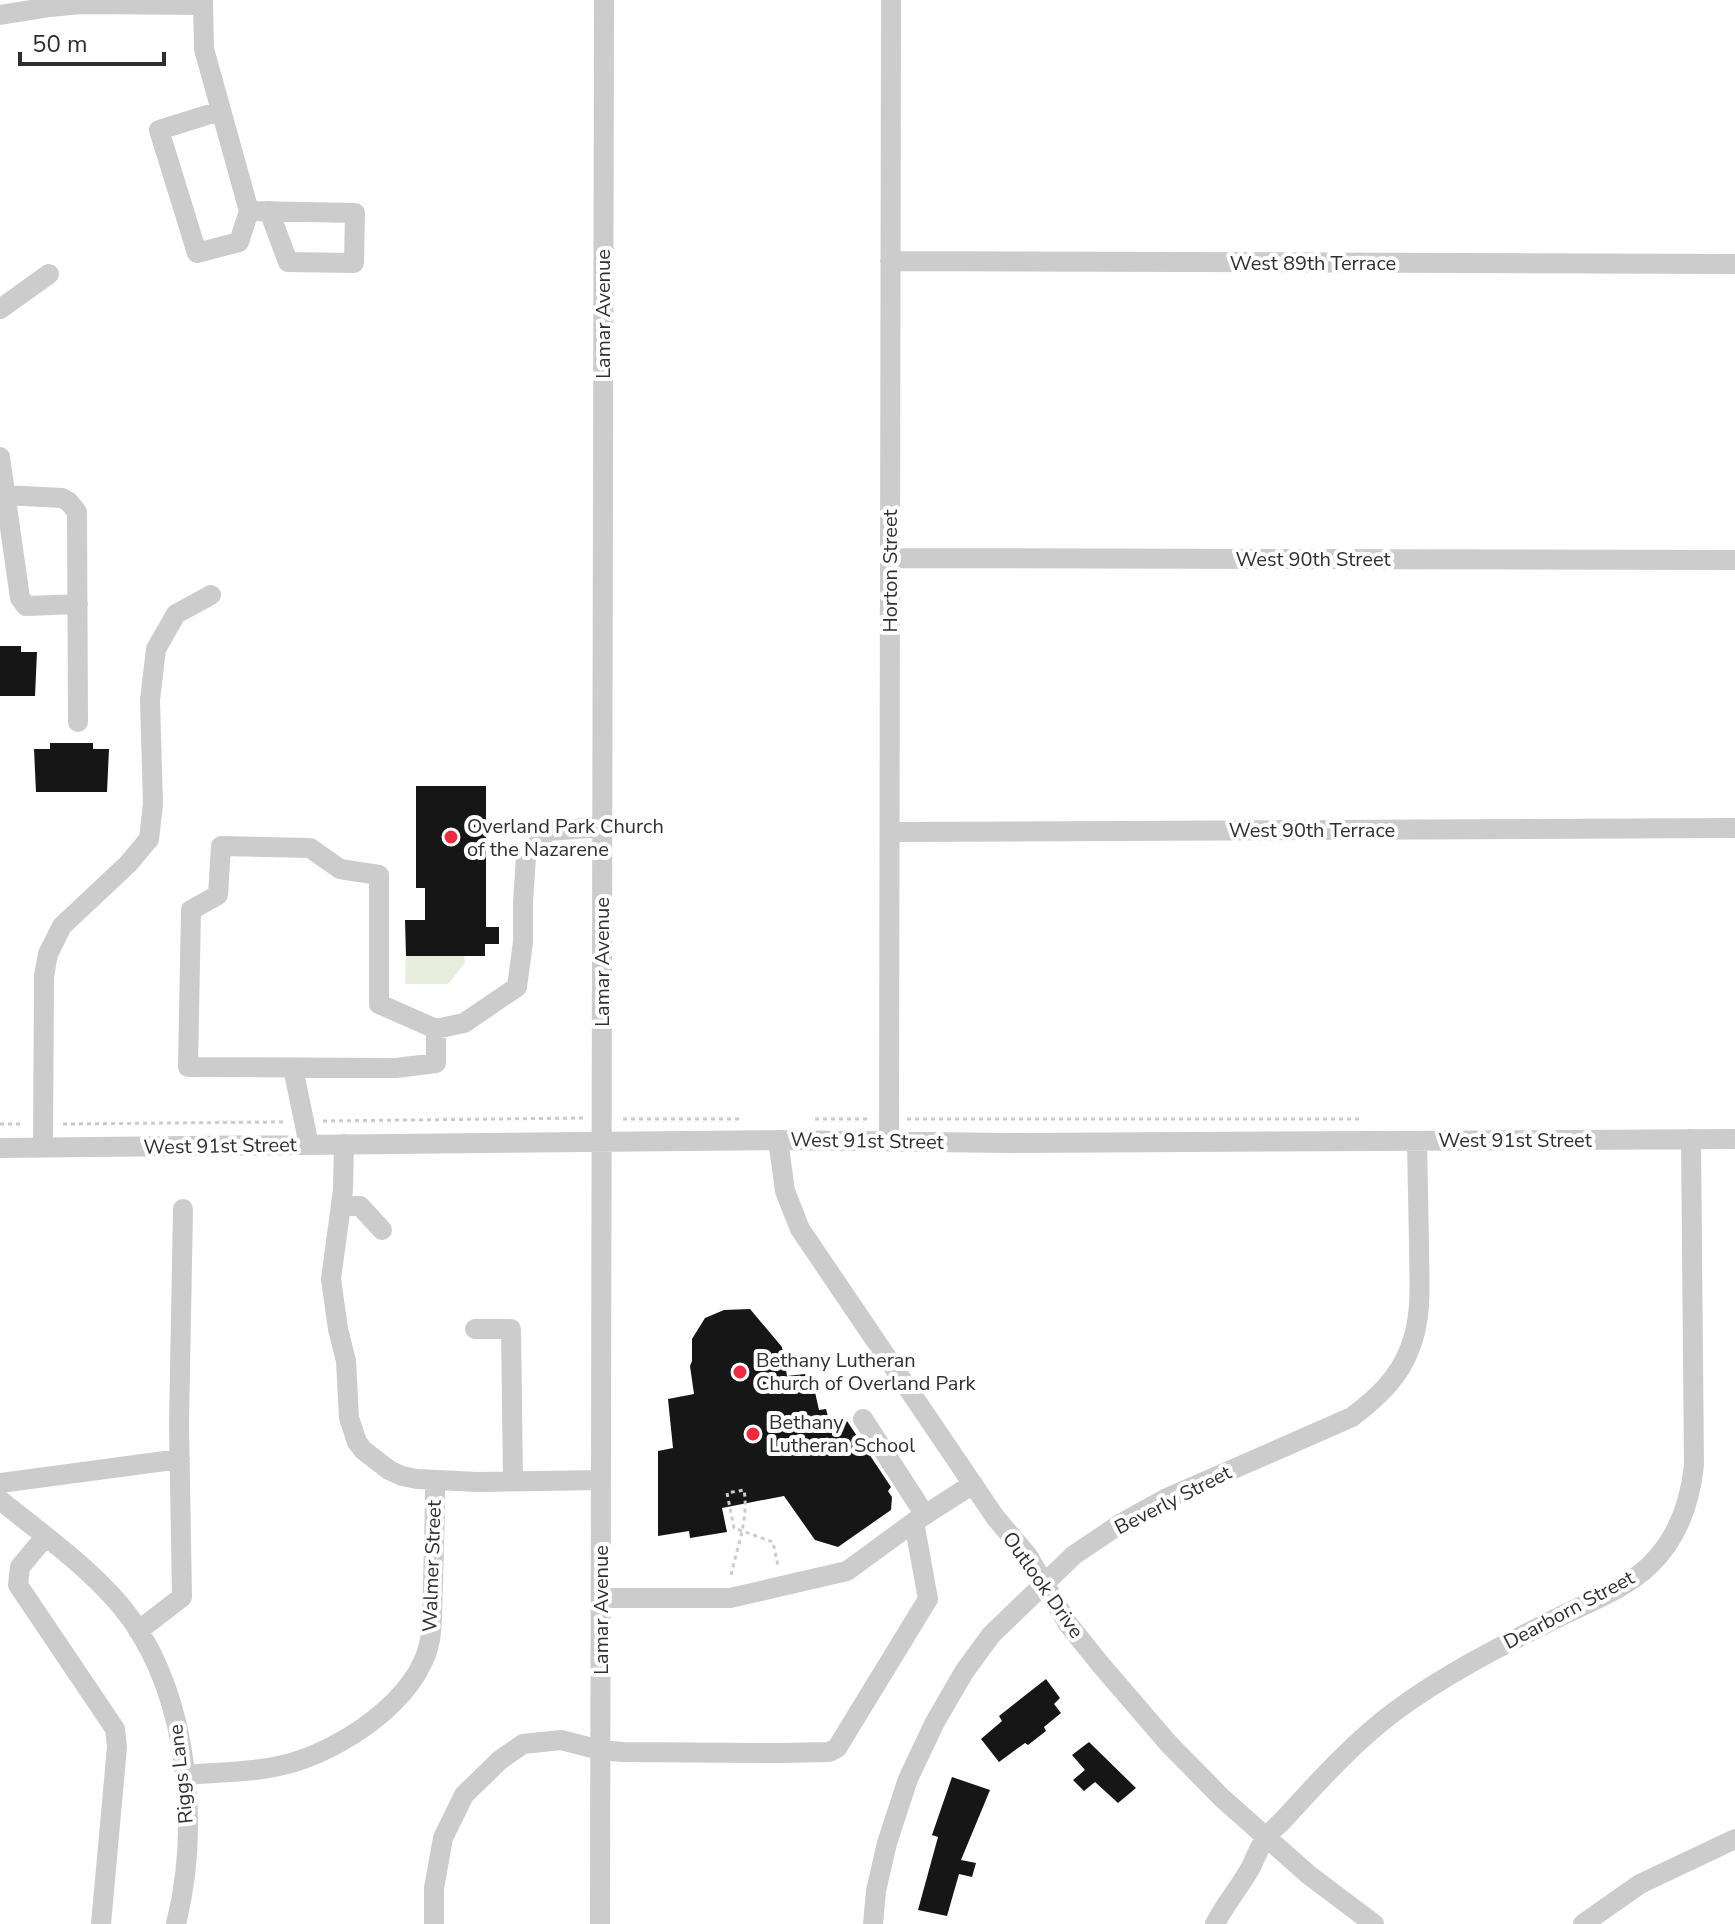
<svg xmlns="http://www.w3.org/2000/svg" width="1735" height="1924" viewBox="0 0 1735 1924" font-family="'Nunito Sans',sans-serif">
	<rect width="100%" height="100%" fill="#fff"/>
	<path fill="#e6eddc" d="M406 956H464L465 963 448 984H405Z"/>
	<path fill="#161616" d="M0 646H21V652H37L35 696H0Z
		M50 743H93V749H109L107 792H36L34 749H50Z
		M416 786H486V927H499V944H485V956H406L405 920H425V888H416Z
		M750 1309 782 1347 787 1376 805 1374 809 1393 815 1392 819 1410 826 1409 830 1424 847 1421 891 1487 888 1491 892 1497 891 1510 838 1547 815 1540 784 1496 722 1508 727 1532 690 1538 689 1531 658 1536V1451L673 1448 668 1399 694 1394 690 1366 692 1361V1339L705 1318 724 1310Z
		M1046 1679 1060 1698 1054 1704 1061 1713 1044 1727 1046 1731 1028 1745 1025 1743 999 1762 981 1739 1002 1721 999 1716Z
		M1089 1742 1136 1788 1118 1803 1095 1782 1084 1791 1073 1780 1085 1770 1072 1755Z
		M952 1777 990 1790 961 1860 976 1863 972 1877 959 1874 947 1916 918 1910 938 1837 932 1835Z"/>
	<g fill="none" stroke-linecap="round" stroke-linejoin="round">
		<path stroke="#ccc" stroke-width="3" stroke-dasharray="4 4" stroke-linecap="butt" d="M623 1119H743
			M815 1119H871
			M907 1119H1363
			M323 1121 583 1118
			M0 1124H23
			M63 1124 283 1122
			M731 1575C737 1548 749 1518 744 1490L727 1493 734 1528 773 1542 778 1566"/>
		<path stroke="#ccc" stroke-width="20" d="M203 0 204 49 249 211
			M0 15 50 7 81 4 203 5
			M220 111 159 130 197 253 239 242 249 211
			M249 211 355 213 354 263 288 262 269 211
			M890 261 1735 264
			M0 309 49 274
			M0 457 20 598 26 606 78 604
			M4 495 62 498 69 502 77 512 78 722
			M890 558 1735 560
			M890 832 1735 828
			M436 1029 379 1004V875L340 869 310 848 221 846 218 895 191 910 188 1067 396 1068 436 1063V1029L464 1023 517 987 523 942V902L526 857 548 831 602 827
			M293 1068 309 1145
			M778 1140 785 1191 800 1229 995 1517 1028 1556 1068 1624 1101 1665 1168 1743 1222 1798 1266 1837 1309 1875 1374 1924
			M889 1142 891 0
			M344 1144 343 1190 331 1279 338 1329 346 1361 349 1418 357 1442 363 1450 389 1470 402 1476 417 1479 477 1482 601 1480
			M43 1147 44 976 48 954 62 926 128 864 149 839 153 804 150 700 156 649 176 614 211 595
			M0 1148 778 1140 1008 1143 1735 1139
			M341 1206H360L382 1230
			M475 1329H511L513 1481
			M863 1419 925 1515
			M0 1483 180 1459
			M0 1500C43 1535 99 1574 131 1619 189 1701 200 1828 176 1924
			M45 1537 20 1567 18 1585 115 1729 117 1747 101 1924
			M601 1598H730L847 1571 914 1522
			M138 1631 182 1597 179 1424 183 1209
			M185 1775C217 1772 251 1773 283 1765 339 1752 419 1700 430 1640 433 1622 432 1603 433 1584 434 1550 435 1515 435 1480
			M434 1924V1888L443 1838 464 1795 500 1760 523 1744 561 1740 600 1750 623 1752 781 1753 829 1752 837 1748 928 1599 914 1522 973 1484
			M600 1924 604 0
			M873 1924 876 1891 887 1843 908 1779 935 1722 964 1672 991 1635 1074 1555 1120 1524 1165 1499 1352 1417C1377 1398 1399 1378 1410 1348 1423 1316 1419 1279 1419 1245 1418 1210 1418 1176 1417 1141
			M1215 1924C1225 1904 1240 1887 1251 1867 1256 1857 1260 1844 1268 1835 1273 1829 1280 1824 1285 1818 1319 1781 1354 1742 1394 1712 1445 1674 1501 1646 1557 1618 1587 1603 1623 1590 1648 1567 1677 1540 1690 1504 1694 1465L1691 1139
			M1583 1924 1640 1884 1735 1839"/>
	</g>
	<g fill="#ec2b41" stroke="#fff" stroke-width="3">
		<circle cx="451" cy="837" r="8"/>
		<circle cx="740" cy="1372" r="8"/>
		<circle cx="753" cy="1434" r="8"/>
	</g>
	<g text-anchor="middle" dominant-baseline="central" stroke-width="8" stroke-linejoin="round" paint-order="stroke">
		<g font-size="20" fill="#2f2f2f" stroke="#fff">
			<text x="1313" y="263">West 89th Terrace</text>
			<text transform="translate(603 314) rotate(-90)">Lamar Avenue</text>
			<text x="1313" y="559">West 90th Street</text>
			<text transform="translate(890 571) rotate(-90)">Horton Street</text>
			<text x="1312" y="830">West 90th Terrace</text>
			<text transform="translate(602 962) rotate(-90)">Lamar Avenue</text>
			<text x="1515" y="1140">West 91st Street</text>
			<text transform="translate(867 1141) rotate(1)">West 91st Street</text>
			<text transform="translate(220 1146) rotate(-1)">West 91st Street</text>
			<text transform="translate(1173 1500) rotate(-27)">Beverly Street</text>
			<text transform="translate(432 1566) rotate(-88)">Walmer Street</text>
			<text transform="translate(1043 1585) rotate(55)">Outlook Drive</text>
			<text transform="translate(601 1610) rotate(-90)">Lamar Avenue</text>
			<text transform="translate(1569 1610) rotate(-28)">Dearborn Street</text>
			<text transform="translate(181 1774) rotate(-96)">Riggs Lane</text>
		</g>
		<g font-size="20" fill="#2f2f2f" stroke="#fff" text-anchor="start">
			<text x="467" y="826">Overland Park Church<tspan x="467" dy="23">of the Nazarene</tspan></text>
			<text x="756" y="1360">Bethany Lutheran<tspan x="756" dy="23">Church of Overland Park</tspan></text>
			<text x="769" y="1422">Bethany<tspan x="769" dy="23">Lutheran School</tspan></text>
		</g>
	</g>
	<path d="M20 52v12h144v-12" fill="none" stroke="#2f2f2f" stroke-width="4"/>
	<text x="32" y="52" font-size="24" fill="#2f2f2f" stroke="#ffffff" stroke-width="6" paint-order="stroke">50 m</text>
</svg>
